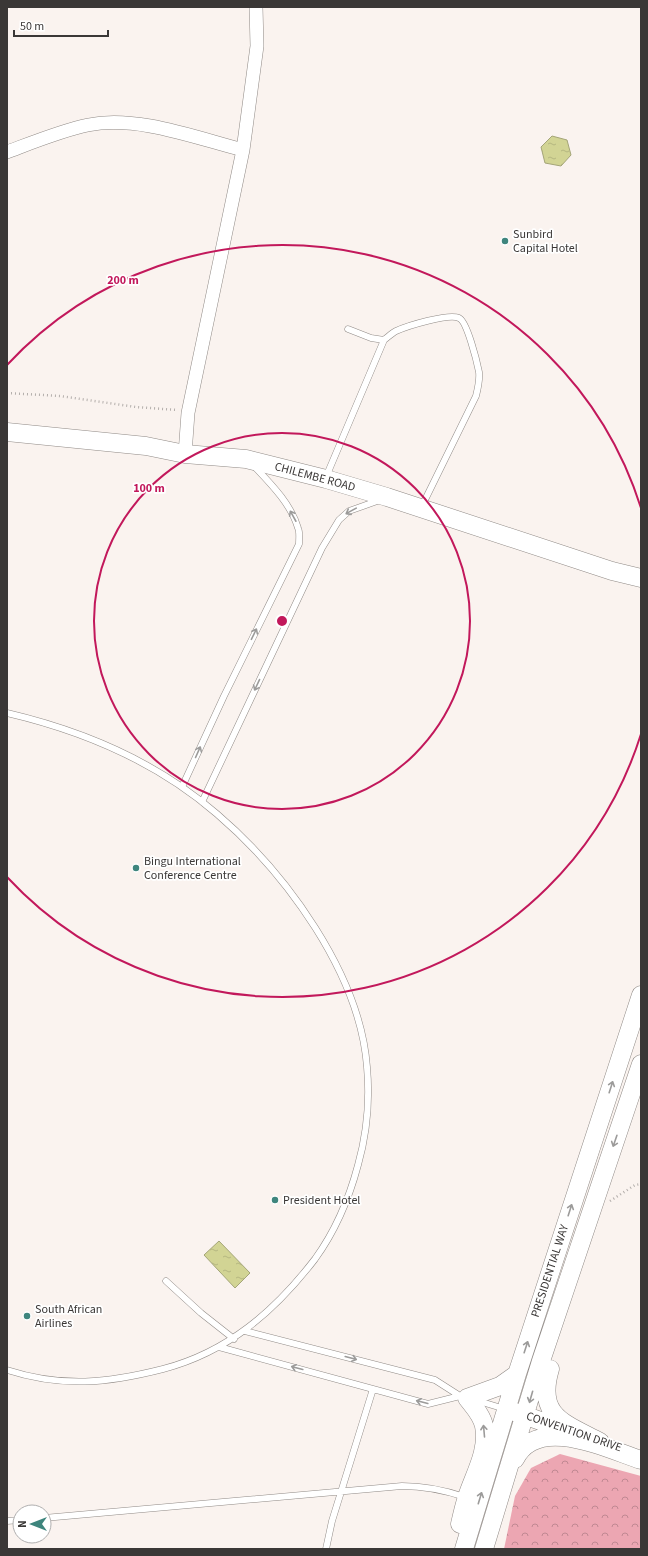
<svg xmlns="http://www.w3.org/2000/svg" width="648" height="1556" viewBox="0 0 648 1556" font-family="'Source Sans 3',sans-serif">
	<defs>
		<pattern id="forest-crowns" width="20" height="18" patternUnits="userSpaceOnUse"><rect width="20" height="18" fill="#eca6b2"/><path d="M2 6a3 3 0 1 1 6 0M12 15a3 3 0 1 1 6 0" fill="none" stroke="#c08892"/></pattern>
		<pattern id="water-ripples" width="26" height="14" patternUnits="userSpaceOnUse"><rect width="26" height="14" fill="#d2d494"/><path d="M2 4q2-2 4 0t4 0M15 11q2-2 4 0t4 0" fill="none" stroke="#b5b780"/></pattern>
	</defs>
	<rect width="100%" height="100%" fill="#faf3ef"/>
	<path fill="url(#forest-crowns)" d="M560 1454 641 1476V1549H504L515 1496 531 1468Z"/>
	<path fill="url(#water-ripples)" stroke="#a4a578" d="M552 136 567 140 571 155 561 166 545 163 541 147Z
		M219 1241 250 1273 235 1288 204 1255Z"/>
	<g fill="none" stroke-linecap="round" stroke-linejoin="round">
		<g stroke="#908a86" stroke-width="7">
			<path id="lane" d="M348 329 371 338 384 340
				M326 477 384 340C388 337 392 333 396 331 407 326 449 313 459 318 467 321 477 362 479 372 480 380 478 388 476 396L422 506
				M7 713C84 731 157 762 217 814 286 873 360 974 367 1067 370 1100 367 1133 358 1165 349 1199 336 1230 315 1259 275 1311 228 1352 163 1369 108 1383 63 1388 7 1370
				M182 787 224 696 299 544C299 539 300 532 298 528 291 504 271 484 254 466
				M202 802 322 548 339 520 349 511 380 500
				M166 1281 201 1313 234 1339
				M245 1331 435 1380 460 1396 467 1398
				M219 1347 428 1404 460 1396
				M475 1400 505 1409
				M44 1518 402 1486C424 1486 444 1490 465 1497
				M7 1521 20 1520
				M326 1549 332 1521 373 1389"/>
		</g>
		<g stroke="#908a86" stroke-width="14">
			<path id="street" d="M7 152C31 143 63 130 88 125 137 115 196 138 243 150
				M185 454 188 413 243 150 257 46 256 7"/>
		</g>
		<g stroke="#908a86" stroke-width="19">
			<path id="secondary" d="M7 432 146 446 185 454 246 459 326 479 387 497 612 571 641 578
				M550 1369C536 1416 564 1423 600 1442
				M515 1412 566 1430
				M515 1459C537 1414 607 1449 641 1460
				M460 1524C462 1515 464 1506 467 1497 474 1475 489 1451 484 1426 482 1415 473 1406 467 1398L500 1386 517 1374
				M464 1549 517 1374 641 995
				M484 1549 541 1361 641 1064"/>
		</g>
		<path stroke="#b3aeab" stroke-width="2.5" stroke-dasharray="1 3" stroke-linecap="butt" d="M7 393 60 396 136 407 177 410
			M610 1201 635 1185 641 1184"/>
		<use href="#lane" stroke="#fff" stroke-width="6"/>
		<use href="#street" stroke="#fff" stroke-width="13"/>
		<use href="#secondary" stroke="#fff" stroke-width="18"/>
	</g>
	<defs><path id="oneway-shaft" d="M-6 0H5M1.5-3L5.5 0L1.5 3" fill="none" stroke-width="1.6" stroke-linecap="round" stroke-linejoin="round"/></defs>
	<g stroke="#9c9b9a">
		<use href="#oneway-shaft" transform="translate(351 511) rotate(151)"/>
		<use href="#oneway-shaft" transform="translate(293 516) rotate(-119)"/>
		<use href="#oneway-shaft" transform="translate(254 634) rotate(-64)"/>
		<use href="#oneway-shaft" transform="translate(257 685) rotate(115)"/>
		<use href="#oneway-shaft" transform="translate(198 752) rotate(-66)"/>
		<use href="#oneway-shaft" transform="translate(611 1087) rotate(-72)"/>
		<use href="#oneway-shaft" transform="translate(615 1141) rotate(109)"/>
		<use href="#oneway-shaft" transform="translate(570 1210) rotate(-72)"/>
		<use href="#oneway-shaft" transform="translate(526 1347) rotate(-72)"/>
		<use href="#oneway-shaft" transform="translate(351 1358) rotate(15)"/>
		<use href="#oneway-shaft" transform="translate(297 1368) rotate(-165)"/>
		<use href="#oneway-shaft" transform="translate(531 1397) rotate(106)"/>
		<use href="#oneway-shaft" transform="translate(422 1402) rotate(-166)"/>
		<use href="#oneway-shaft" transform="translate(484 1431) rotate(-95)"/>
		<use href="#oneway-shaft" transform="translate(480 1498) rotate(-73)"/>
	</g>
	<g fill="none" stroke="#c2185b" stroke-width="2">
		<circle cx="282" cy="621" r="188"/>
		<path d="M641 734A376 376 0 0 1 7 877M7 365A376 376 0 0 1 641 508"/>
	</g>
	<g fill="#3e857d" stroke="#fff" stroke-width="1.5">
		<circle cx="505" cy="241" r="4"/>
		<circle cx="136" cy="868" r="4"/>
		<circle cx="275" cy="1200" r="4"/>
		<circle cx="27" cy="1316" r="4"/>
	</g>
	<g text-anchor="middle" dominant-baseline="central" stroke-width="3.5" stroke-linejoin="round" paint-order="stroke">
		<g font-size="12" fill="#3a3736" stroke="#fff" text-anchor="start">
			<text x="513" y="234">Sunbird<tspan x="513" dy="14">Capital Hotel</tspan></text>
			<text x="144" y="861">Bingu International<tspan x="144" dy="14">Conference Centre</tspan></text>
			<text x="283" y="1200">President Hotel</text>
			<text x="35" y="1309">South African<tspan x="35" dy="14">Airlines</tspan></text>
		</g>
		<g font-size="12" fill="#3a3736" stroke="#fff">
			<text transform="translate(315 477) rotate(15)">CHILEMBE ROAD</text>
			<text transform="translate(550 1271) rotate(-72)">PRESIDENTIAL WAY</text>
			<text transform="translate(574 1432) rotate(19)">CONVENTION DRIVE</text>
		</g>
	</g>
	<circle cx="282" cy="621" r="6" fill="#c2185b" stroke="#fff" stroke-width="2"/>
	<g font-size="12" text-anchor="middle" font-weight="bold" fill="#c2185b" stroke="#fff" stroke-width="3.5" stroke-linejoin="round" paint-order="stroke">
		<text x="123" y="284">200 m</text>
		<text x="149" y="492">100 m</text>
	</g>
	<rect width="648" height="1556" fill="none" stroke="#3a3736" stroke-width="16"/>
	<g transform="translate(32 1524) rotate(270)"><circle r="19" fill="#ffffff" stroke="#b0afaf"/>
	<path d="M0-3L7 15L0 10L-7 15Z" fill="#3e857d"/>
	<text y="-6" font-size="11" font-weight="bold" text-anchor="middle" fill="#3a3736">N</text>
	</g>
	<path d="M14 30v6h94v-6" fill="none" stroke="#3a3736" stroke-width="2"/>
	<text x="20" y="30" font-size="12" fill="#3a3736" stroke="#ffffff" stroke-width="3" paint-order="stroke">50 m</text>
</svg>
